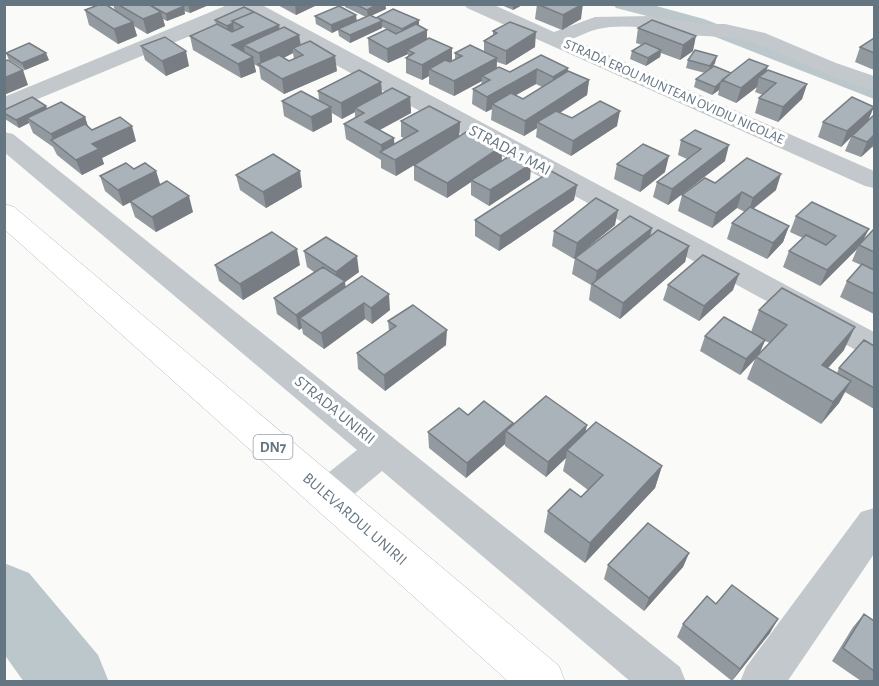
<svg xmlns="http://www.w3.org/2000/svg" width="879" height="686" viewBox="0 0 879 686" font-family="'Alegreya Sans',sans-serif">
	<rect width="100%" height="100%" fill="#fafaf8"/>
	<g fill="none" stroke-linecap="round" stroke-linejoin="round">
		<path fill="#bbc7cb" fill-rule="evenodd" d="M613 4H649L704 19 874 84V99L690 27 616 8Z"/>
		<path fill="#bbc7cb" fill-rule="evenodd" d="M4 563 29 573 98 655 109 682H24L4 654Z"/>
		<g stroke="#b5babe" stroke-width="1">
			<path id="primary" d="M4 204 14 207 559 666 565 682H509L4 229Z"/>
		</g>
		<path fill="#c3c8cc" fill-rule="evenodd" d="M230 4H260L874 332V357L863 354 243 14 4 113V97Z
			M464 4H492L554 32 595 17 651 16 703 24H725L765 33 836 63 874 76V90C831 79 794 58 754 43 737 37 721 37 704 36 669 34 633 21 598 29 589 31 580 36 572 39L874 171V188L865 186 467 8Z
			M4 132 13 134 680 667 686 682H631L382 471 340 506 327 511 314 506 309 495 314 484 357 450 4 152Z
			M874 508V554L787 682H740L746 667 861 512Z"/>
		<use href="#primary" fill="#fff" fill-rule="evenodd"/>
	</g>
	<path fill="#929a9f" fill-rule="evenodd" d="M113 4H211L190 13 184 11 185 14 167 21 163 19 165 26 147 34 134 26 137 36 118 44 89 25 85 10 115 11Z
		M276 4H319L296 15Z
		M345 4H385L386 9 371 16 376 18 419 26 427 39 452 61 455 60V53L484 52V41L493 36V31L535 47 506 65 497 62V68L510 72 541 55 568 71 589 80 587 95 560 113 572 118 617 126 571 156 536 137 537 128 524 136 491 120 492 109 486 112 472 104 473 89 481 84 482 81 454 96 429 84V76L422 80 406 73V58L408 57V54L388 63 369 53 368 38 387 29 382 27V28L350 43 339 36 338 30 332 33 316 24 315 16 356 15V21L366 17 345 7ZM536 84 542 87 523 99 516 95Z
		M499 4H524L513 10Z
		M537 4 581 19 562 30 535 19Z
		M215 20 279 29 299 35 301 45 337 71 284 94 261 79 259 67 254 64 256 72 241 78 193 50 190 36 216 25ZM293 53 294 59 289 61 284 58Z
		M652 20 693 51 680 60 661 53 660 57 646 66 630 59 632 51 642 45 636 43 638 28Z
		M874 38V70L855 62 860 47Z
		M141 46 189 66 166 76 145 60Z
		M6 53 49 60 25 70 9 60Z
		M688 60 715 63 711 69 731 73 767 71 807 84 802 99 778 122 755 113 759 98 763 95 755 92 757 87 736 103 718 95 719 90 712 95 694 87 696 79 705 73 686 68Z
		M381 82 382 93 410 97 411 113 380 130 394 138V144L404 138 401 137V121L460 122 459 136 502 146V161L531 164 530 179 489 206 471 195V182L447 198 414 180V165L396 176 381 168V160L346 139 344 124 355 118V112L342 119 332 113V122L313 132 284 116 282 101 319 100 318 91Z
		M46 106 47 109 85 117 88 127 92 130 136 141 102 158 104 164 82 175 57 155 53 147 33 133 29 123 19 128 5 119 4 117V110Z
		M874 115V148L872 147 861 157 845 151 851 137 841 147 818 137 823 122 870 119Z
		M681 140 725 161 668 205 653 197 657 182 687 159 678 155Z
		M617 164 665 172 640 192 614 179Z
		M134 169 156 171 160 185 193 212 156 232 135 217 130 202 123 206 105 191 100 176Z
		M236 175 302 187 266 208 240 190Z
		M715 183 776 190 753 209 789 226 783 242 767 259 727 239 732 223 745 212 737 208 712 228 678 211 682 195Z
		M577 185 574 200 499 251 475 236V220Z
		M796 216 864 239 874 229V314L840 297 847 281 861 265 852 261 857 249 820 286 783 267 789 251 803 238 790 232Z
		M615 225 578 255 652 228 650 237 689 246 685 262 620 319 589 300 591 285 572 274 575 258 574 259 552 246 554 231Z
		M304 251 359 272 345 282V287L390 310 372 324 365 319 324 349 303 334 302 328 299 330 277 314 274 298 314 272 307 267Z
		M215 265H300L243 300 219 281Z
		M668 285 733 290 699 321 663 300Z
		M759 310 844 350 828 368 837 373 839 368 874 346V409L845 392 839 403 821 424 747 379 755 359 740 375 700 351 705 336 751 332ZM765 341 770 343 759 354Z
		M388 321 446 345 385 391 358 369 357 353 389 331Z
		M468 415 513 423V425L586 432 662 466 655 488 585 563 544 532 548 511 581 497 588 490 563 471 566 458 546 477 505 446V444L466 478 429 448 428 432Z
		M689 553 683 567 644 611 604 579 608 565Z
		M716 604 770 633 732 681 677 637 683 624Z
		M864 614 874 621V681H861L832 661 853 627Z"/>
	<path fill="#777d82" d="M188 4H211L190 13Z
		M295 4H319L296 15Z
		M378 4H385L386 9 368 17 367 10Z
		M513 4H524L513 10Z
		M583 4 581 19 562 30 563 15Z
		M184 6 185 14 167 21 166 14Z
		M161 12 165 26 147 34 143 19Z
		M356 15 357 22 338 29V30L332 33 331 25Z
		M419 20V28L402 36V29Z
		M382 21V28L350 43V35Z
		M133 22 137 36 118 44 114 29Z
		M233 23 234 31 228 33 227 26Z
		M279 25 281 39 244 45 245 55 232 45Z
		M427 30V44L407 50 408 54 388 63 387 49Z
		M536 32 535 47 506 65V51Z
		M299 35 301 50 293 48V53L264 67 261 65 259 53Z
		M696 36 693 51 680 60 683 45Z
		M452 48V63L429 69V76L422 80V65Z
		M661 50 660 57 646 66 648 58Z
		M186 51 189 66 166 76 162 61Z
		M46 53 49 60 25 70 22 63Z
		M335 56 337 71 284 94 282 79Z
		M717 56 715 63 708 74 710 66Z
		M253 57 256 72 241 78 238 64Z
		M497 58 496 73 482 76V81L454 96V81Z
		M768 66 764 79 759 77 757 87 736 103 741 88Z
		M568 68 567 83 551 92 553 77Z
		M537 69 536 84 496 106 492 104V109L486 112 487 97Z
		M23 70 28 85 4 95V78Z
		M589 80 587 95 542 124 537 122V128L524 136 525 121Z
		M381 82 382 97 355 108V112L342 119 341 103Z
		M721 82 719 90 712 95 715 87Z
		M807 84 802 99 778 122 783 107Z
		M410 97 411 113 366 137 365 122Z
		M46 106 49 114 27 118 29 123 19 128 16 120Z
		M331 107 332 122 313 132 311 117Z
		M874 107 868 121 852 136 841 147 847 131Z
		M620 111 617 126 571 156 573 141Z
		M85 117 90 133 54 143 51 134Z
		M460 122 459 138 396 176 395 160Z
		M132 126 136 141 102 158 104 164 82 175 76 160 92 144Z
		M874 135V140L872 147 861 157 867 142Z
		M394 138 395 153H382L381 145Z
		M729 145 725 161 668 205 672 189Z
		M502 146 501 162 471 180V182L447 198V183Z
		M669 156 665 172 640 192 643 176Z
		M531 164 530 179 489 206 490 190Z
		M156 171 161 187 123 206 118 190Z
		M300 171 302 187 266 208 263 192Z
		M781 174 776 190 748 213 753 198Z
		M577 185 574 200 499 251 500 236Z
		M742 192 737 208 712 228 716 213Z
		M189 196 193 212 156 232 152 217Z
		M618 210 615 225 574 259 577 243Z
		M789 226 783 242 767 259 773 243Z
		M652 228 648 243 594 287 597 271Z
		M869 229 861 245H859L857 249 820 286 827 270Z
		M689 246 685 262 620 319 623 303Z
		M297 249 300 265 243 300 240 284Z
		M357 256 359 272 345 282 347 297 300 318 302 328 299 330 296 315 337 287 336 272Z
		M739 274 733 290 699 321 704 306Z
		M389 294 390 310 372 324 371 308Z
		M364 303 365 319 324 349 321 333Z
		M855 327 844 350 811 387 822 365Z
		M447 330 446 345 385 391 384 375Z
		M765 340 759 355 740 375 746 359Z
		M851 381 839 403 821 424 833 402Z
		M513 423 512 435 506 431 505 444 466 478 467 463Z
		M587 425 584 440 567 450 566 458 546 477 548 462Z
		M662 466 655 488 585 563 590 543Z
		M689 553 683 567 644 611 649 598Z
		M778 619 770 633 732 681 740 669Z"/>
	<path fill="#aab3b9" stroke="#777d82" stroke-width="1.5" d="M101 4H105L133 22 114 29 85 10Z
		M117 4H148L161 12 143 19Z
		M148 4H180L184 6 166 14Z
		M355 4H378L367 10Z
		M537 4H583L563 15Z
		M339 6 356 15 331 25 315 16Z
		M244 7 254 12 232 21 233 23 227 26 215 20Z
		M393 9 419 20 402 29 378 18 382 21 350 35 338 29 370 15 376 18Z
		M254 12 279 25 232 45 253 57 238 64 190 36 217 24 232 32 243 27 232 21Z
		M652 20 696 36 683 45 638 28Z
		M510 22 536 32 506 51 484 41 497 33 493 31Z
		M416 24 427 30 387 49 368 38 387 29 396 34Z
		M284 27 299 35 259 53 244 45Z
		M165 37 186 51 162 61 141 46Z
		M429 38 452 48 422 65 406 58 414 53 407 50Z
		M874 38V53L860 47Z
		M310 41 335 56 282 79 258 64 279 55 289 61 303 55 293 48Z
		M29 43 46 53 22 63 6 53Z
		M645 43 661 50 648 58 632 51Z
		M470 45 497 58 454 81 429 69 445 60 450 62 462 56 455 53Z
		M695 50 717 56 710 66 688 60Z
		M541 55 568 68 553 77 537 69 487 97 473 89 490 80 482 76 499 67 510 72Z
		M749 59 768 66 741 88 722 80Z
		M8 60 23 70 4 78V61Z
		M714 66 731 73 715 87 696 79Z
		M359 70 381 82 341 103 318 91Z
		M768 70 807 84 783 107 759 98 776 83 759 77Z
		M568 71 589 80 525 121 492 104 511 93 523 99Z
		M392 88 410 97 365 122 394 138 381 145 344 124 364 113 355 108Z
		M301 91 331 107 311 117 282 101Z
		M32 97 46 106 16 120 4 113V110Z
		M852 97 874 107 847 131 823 122Z
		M600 101 620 111 573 141 537 122 556 111 572 118Z
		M61 102 85 117 51 134 27 118Z
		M429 106 460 122 395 160 380 152 418 131 401 121Z
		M874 115V135L867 142 852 136Z
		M120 117 132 126 92 144 99 149 76 160 51 140 85 124 92 130Z
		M469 130 502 146 447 183 414 165Z
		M695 130 729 145 672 189 657 182 701 149 681 140Z
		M643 144 669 156 643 176 617 164Z
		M273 154 300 171 263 192 236 175Z
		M513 154 531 164 490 190 471 180Z
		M747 158 781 174 753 198 742 192 716 213 682 195 705 178 715 183Z
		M126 163 134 169 145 163 156 171 118 190 100 176Z
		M551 171 577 185 500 236 475 220Z
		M167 181 189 196 152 217 130 201Z
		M596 198 618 210 577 243 554 231Z
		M812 202 869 229 827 270 789 251 806 235 826 245 836 236 796 216Z
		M750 207 789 226 773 243 732 223Z
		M630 216 652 228 597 271 575 258Z
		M874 229V252L859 245Z
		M658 230 689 246 623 303 592 284Z
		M272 232 297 249 240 284 215 265Z
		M326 237 357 256 336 272 304 251Z
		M703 255 739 274 704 306 668 285Z
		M862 264 874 270V294L847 281Z
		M323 267 345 281 296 315 274 298Z
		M362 276 389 294 371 308 364 303 321 333 300 318Z
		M782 288 855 327 822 365 851 381 833 402 756 357 787 325 759 310Z
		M413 305 447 330 384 375 357 353 396 326 388 321Z
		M724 317 765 340 746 359 705 336Z
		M864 340 874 346V388L839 368Z
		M546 396 587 425 548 462 506 431Z
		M484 401 513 423 467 463 428 432 459 408 468 415Z
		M596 422 662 466 590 543 548 511 570 489 581 497 603 475 567 450Z
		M648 523 689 553 649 598 608 565Z
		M732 585 778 619 740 669 683 624 707 596 716 604Z
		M864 614 874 621V671L843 648Z"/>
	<g text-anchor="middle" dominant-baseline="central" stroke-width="6" stroke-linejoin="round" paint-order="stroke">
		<g font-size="14" fill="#657683" stroke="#fff">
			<text transform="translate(674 92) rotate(24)">STRADA EROU MUNTEAN OVIDIU NICOLAE</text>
		</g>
		<rect fill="#fff" stroke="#939fa8" stroke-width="1.5" x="253.5" y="435" width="39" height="24" rx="4.5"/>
		<g font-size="15" font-weight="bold" fill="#657683">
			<text x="273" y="447">DN7</text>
		</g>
		<g font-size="16" fill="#657683" stroke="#fff">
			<text transform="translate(510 150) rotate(28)">STRADA 1 MAI</text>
			<text transform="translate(335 410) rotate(39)">STRADA UNIRII</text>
			<text transform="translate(355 519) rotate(41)">BULEVARDUL UNIRII</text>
		</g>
	</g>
	<rect width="879" height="686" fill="none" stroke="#657683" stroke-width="12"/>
</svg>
